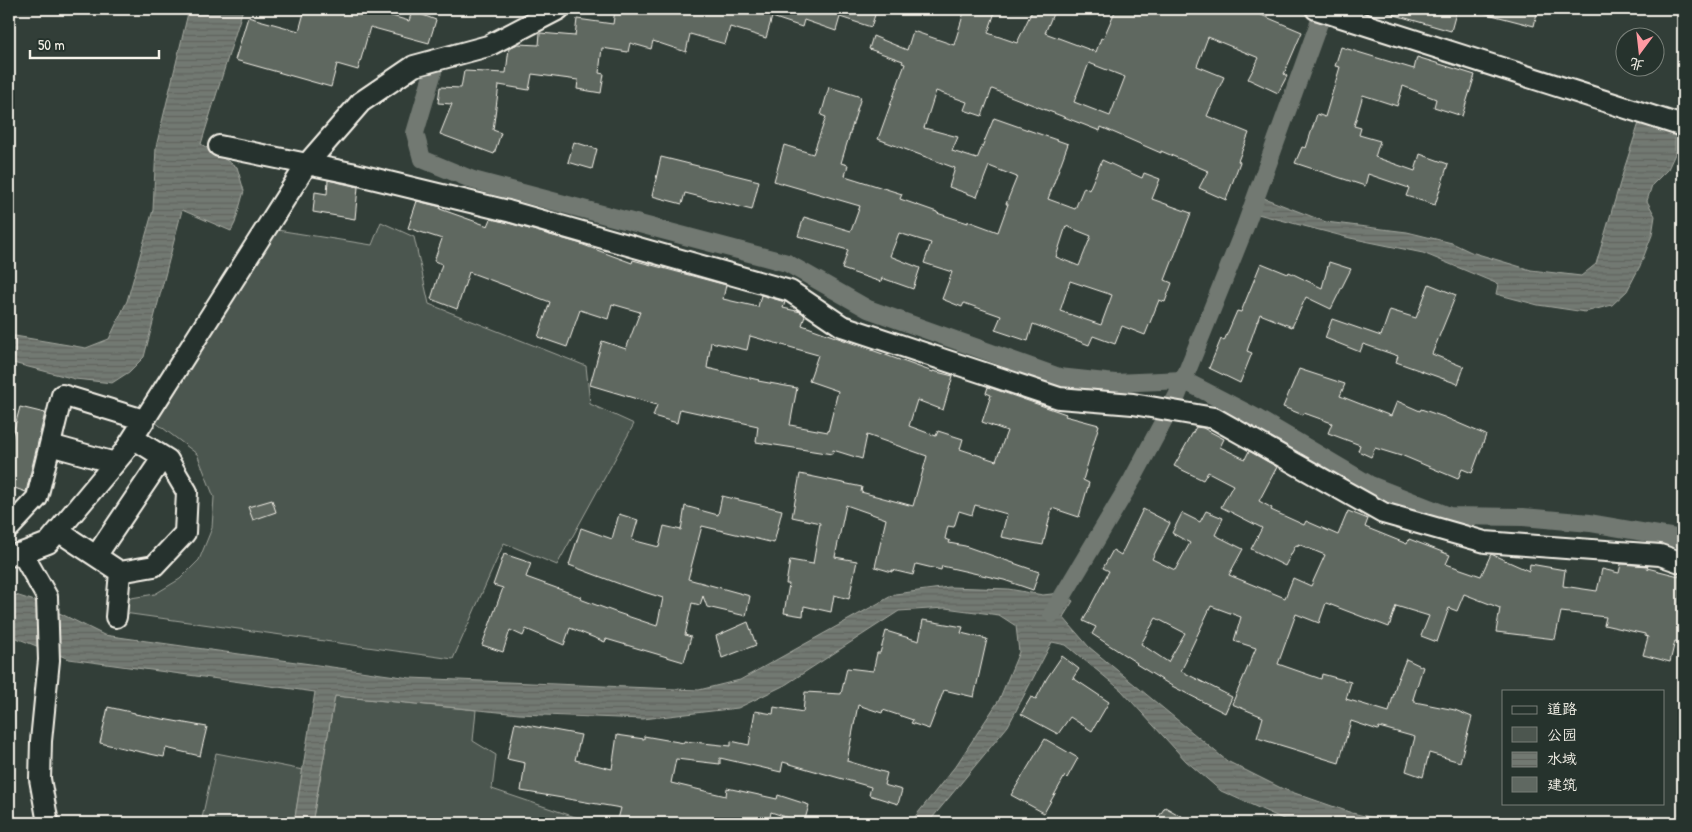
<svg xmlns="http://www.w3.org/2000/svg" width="1692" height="832" viewBox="0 0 1692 832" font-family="'Patrick Hand','LXGW WenKai TC',sans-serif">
	<defs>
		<pattern id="water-rules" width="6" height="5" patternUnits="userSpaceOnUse" patternTransform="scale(1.25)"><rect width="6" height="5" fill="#727972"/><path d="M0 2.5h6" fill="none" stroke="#60635e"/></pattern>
	</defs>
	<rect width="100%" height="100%" fill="#323e38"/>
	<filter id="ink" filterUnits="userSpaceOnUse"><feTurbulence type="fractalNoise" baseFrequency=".02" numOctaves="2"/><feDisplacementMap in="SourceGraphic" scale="10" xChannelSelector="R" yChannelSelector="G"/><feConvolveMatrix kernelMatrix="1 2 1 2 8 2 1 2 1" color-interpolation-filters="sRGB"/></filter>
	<g filter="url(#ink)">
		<path fill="#4c564f" stroke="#a0a49c" d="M381 222 414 237 429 304 586 366 590 404 634 424 557 565 504 543 453 659 124 613 125 599 155 594 180 579 199 560 212 528 214 497 197 454 155 422 277 230 372 245Z
			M335 696 476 710 473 741 496 755 492 789 593 823H312Z
			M216 753 303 770 294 823H201Z"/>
		<path fill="url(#water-rules)" stroke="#a6a9a1" d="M189 9H243L201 144 237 167 244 191 235 223 231 231 182 210 144 357 129 372 112 383 75 379 9 362V335L86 348 109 339 127 301 153 210 156 147Z
			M1639 123 1675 134V154L1668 169 1652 185 1647 201 1655 216 1652 235 1640 266 1627 291 1612 305 1585 312 1538 305 1496 294 1498 284 1423 253 1350 238 1250 212 1256 195 1326 222 1407 232 1452 243 1471 252 1531 270 1581 276 1596 264 1625 166Z
			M949 587 1008 589 1043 595 1060 593 1073 601 1063 617 1089 647 1227 761 1283 789 1352 813 1395 823H1292L1221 791 1186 761 1121 690 1066 645 1052 642 1008 726 928 823H910L957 764 999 700 1019 652 1016 626 999 615 945 608 899 611 785 685 738 708 643 719 519 714 335 696 312 823H294L315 692 69 659 9 635V593L35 601 104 635 410 678 699 690 740 680 895 594Z"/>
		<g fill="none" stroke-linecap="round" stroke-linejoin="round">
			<path stroke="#727972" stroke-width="18" d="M433 72 415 133 422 159 473 180 787 263 868 309 1059 377 1115 383 1183 380 1253 416 1370 485 1449 516 1523 517 1590 523 1683 539
				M1052 614 1132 480 1177 396 1245 227 1324 9"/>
		</g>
		<path fill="#5f6861" stroke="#f4f1e8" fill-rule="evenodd" d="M305 9H368L409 21 412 11 436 20 429 43 370 27 358 70 337 64 331 87 235 60 248 17 299 31Z
			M642 9H692L703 13 704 9H877L871 27 840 17 836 31 804 20 802 27 772 17 766 38 730 27 725 44 690 34 686 52 653 41 651 49 630 43 628 52 602 48 599 73 604 74 601 93 577 89 578 80 532 74 529 90 499 85 493 130 501 133 494 154 440 134 452 104 438 103 440 87 461 88 464 71 506 73 509 48 518 44 539 45 540 33 575 36 577 19 613 24 615 10 640 14Z
			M965 9H996L988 33 1017 43 1033 9H1055L1045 33 1096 52 1101 38 1103 39 1116 9H1247L1302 32 1284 74 1287 76 1278 93 1248 79 1259 58 1208 37 1197 66 1224 77 1207 116 1249 133 1238 161 1240 162 1226 200 1199 188 1208 171 1161 151V153L1101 127 1100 131 992 89 982 116 964 110 967 102 936 91 924 128 958 137 952 151 977 159 994 118 1068 144 1048 199 1075 209 1084 187 1089 190 1102 160 1142 178 1144 173 1160 179 1152 199 1191 213 1165 280 1172 283 1165 302 1159 300 1145 335 1122 326 1115 344 1093 336 1089 345 1033 324 1028 341 995 330 1001 316 964 303 962 307 942 299 952 272 924 263 931 243 899 233 890 256 920 268 913 289 882 278 881 282 842 269 848 250 798 236 804 217 851 231 860 206 774 181 784 145 813 154 826 117 821 115 829 87 861 97 841 163 848 165 845 176 902 194 900 199 937 212V213L968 223V221L998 232 1008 204H1006L1017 177 989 166 977 197 949 187 955 168 878 139 905 64 902 63 903 61 869 49 873 36 907 50 913 31 954 45ZM1089 63 1125 77 1110 116 1074 102ZM1066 226 1091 236 1079 266 1056 257ZM1070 281 1112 295 1101 325 1060 311Z
			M1389 9H1457L1451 31 1388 13Z
			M1484 9H1538L1534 26 1484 13Z
			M1341 47 1414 69 1417 57 1475 75 1462 116 1434 107 1436 99 1403 86 1397 106 1363 95 1354 126 1361 128 1359 135 1380 141 1375 157 1415 171 1420 154 1448 164 1435 205 1406 196 1409 188 1368 174 1365 186 1295 163 1302 147 1306 148 1317 114 1325 117 1340 67 1335 66Z
			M574 142 597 149 592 169 568 162Z
			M661 157 759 181 752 210 685 193 682 204 652 196Z
			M328 180 358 187 355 219 313 212 315 192 327 194Z
			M417 201 441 207 440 209 488 226 491 219 505 222 578 243 632 263 633 260 726 285 723 299 758 307 761 295 785 302 783 308 801 312 805 316 802 325 933 372V371L953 376 943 410 917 400 909 426 936 436 938 431 963 439 960 449 996 461 1007 431 982 422 991 395 986 393 988 387 1066 414 1065 416 1099 425 1083 480 1089 483 1079 517 1052 508 1043 545 1001 537 1007 514 975 505 972 515 959 511 954 527 948 526 945 539 950 541 949 543 965 546 1039 572 1033 590 1004 580 942 566 941 570 916 564 913 575 892 570V572L875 567 886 519 846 505 835 557 857 561 849 599 834 595 831 612 804 606 803 616 784 613 789 584H786L790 560 813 564 820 523 792 517 800 474 862 487 861 492 913 506 927 456 867 435 862 459 833 450 832 454 756 442 758 426 680 409 677 423 653 416 657 405 590 385 602 341 626 349 640 312 612 304 608 319 580 310 567 347 538 337 550 302 469 272 457 309 431 299 442 264 434 261 442 239 408 228ZM750 336 818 355 809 381 838 391 828 432 790 425 797 388 758 381 759 380 707 368 711 342 747 350Z
			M1329 262 1351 269 1331 309 1306 297 1292 327 1260 314 1247 351 1252 353 1240 383 1209 368 1221 339 1224 341 1237 311 1241 312 1261 263 1288 274 1289 272 1322 288Z
			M1429 284 1456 295 1432 354 1464 367 1458 384 1396 362 1398 356 1363 344 1360 352 1325 338 1332 319 1381 336 1390 310 1416 318Z
			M1299 369 1345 384 1340 396 1391 416 1397 401 1420 411 1421 409 1444 417 1486 435 1472 473 1462 469 1458 479 1401 455V456L1375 448 1371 457 1358 451 1360 445 1328 433 1332 423 1304 413 1303 415 1283 407Z
			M20 407 45 413 26 492 9 486V448Z
			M1196 427 1203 428 1224 439 1220 447 1245 459 1249 451 1277 467 1259 501 1272 508 1271 510 1304 525 1306 521 1338 535 1348 511 1368 519 1365 527 1407 544 1409 539 1450 555 1446 564 1481 576 1491 554 1529 571 1530 564 1565 570 1563 586 1597 591 1602 569 1619 573 1621 564 1648 566 1647 568 1683 577 1679 624 1683 626V643L1675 641 1670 662 1643 655 1648 637 1645 636V634L1604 625 1606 617 1561 612 1555 639 1496 632 1500 608 1464 594 1457 611 1449 608 1437 642 1421 636 1429 616 1396 606 1389 627 1326 603 1319 623 1296 614 1278 664 1321 679 1322 674 1351 682 1346 699 1389 712 1397 681 1406 659 1423 667 1413 699 1415 700V702L1455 710 1472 717 1460 762 1429 753 1423 777 1406 771 1415 737 1379 727 1378 730 1351 721 1339 763 1257 738 1263 717 1232 704 1256 648 1234 641 1241 617 1211 606 1186 659H1187L1181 671 1232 697 1225 713 1172 686 1136 664 1137 663 1092 634 1096 627 1083 621 1109 571 1103 568 1113 550 1121 555 1143 509 1170 523 1152 559 1175 570 1190 543 1172 533 1182 513 1200 522 1206 511 1223 518 1215 535 1243 549 1229 575 1285 598 1293 578 1311 586 1325 555 1298 544V546L1296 545 1285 566 1251 549 1262 528 1221 507 1233 485 1208 472 1203 480 1174 466ZM1156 618 1185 633 1168 662 1141 644Z
			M722 496 782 510 774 543 702 526 688 579 750 596 746 616 707 607 703 596 700 605 692 603 685 635 691 637 684 662 606 639 605 642 570 628 564 645 526 629 523 636 510 630 503 652 482 645 503 588 493 585 504 554 531 563 526 577 581 597 580 599 615 612 657 626 663 598 625 586 569 565 581 528 612 539 619 514 638 520 632 540 659 547 664 526 681 530 685 506 718 515Z
			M272 500 276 512 253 520 248 507Z
			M923 620 963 627 961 633 987 639 974 697 944 690 929 729 911 723 913 720 883 710 882 713 858 705 847 761 887 773 884 785 902 790 898 804 869 795 871 787 783 762 781 772 720 758V764L676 759 671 783 726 796 727 788 777 799 778 795 809 805 804 823 771 812 769 823H617L621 808 521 791 525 763 507 759 515 723 581 735 575 760 612 769 617 735 644 739V736L684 743V741L731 746V741L749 745 755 711 773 714 774 707 803 712 805 692 841 694 847 668 873 671 877 653H880L886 631 919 641Z
			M748 622 756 645 722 658 716 636Z
			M1062 656 1079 669 1073 678 1109 702 1092 731 1070 717 1058 734 1021 714 1031 697 1036 699 1047 678Z
			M108 707 135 713V714L207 727 200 756 166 748 164 757 100 743Z
			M1045 739 1078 758 1067 778 1065 776 1044 813 1011 795Z
			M1165 807 1193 823H1155Z"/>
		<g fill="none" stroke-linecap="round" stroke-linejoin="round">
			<g stroke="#f4f1e8" stroke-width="24">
				<path id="minor" d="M1316 9 1683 126
					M219 146 351 173 508 211 790 291 842 326 1059 398 1133 404 1214 418 1383 513 1485 542 1660 555 1683 563
					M50 445 115 463
					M9 528 37 498 62 395 144 420
					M58 531 120 572 154 566 185 533 187 492 168 460 133 438
					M22 553 47 597 49 660 41 741 40 779 48 823
					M9 556 22 553 48 543 124 452 307 164 361 102 414 66 488 46 559 9
					M96 556 163 457
					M116 617 120 572"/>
			</g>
			<use href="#minor" stroke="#26332d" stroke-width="20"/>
		</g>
	</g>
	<rect width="1692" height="832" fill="none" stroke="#26332d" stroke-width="30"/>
	<rect x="15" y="15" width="1662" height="802" fill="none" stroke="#f4f1e8" stroke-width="2" filter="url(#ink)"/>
	<rect x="1502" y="690" width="162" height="115" fill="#26332d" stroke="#787f78"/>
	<rect x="1512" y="706" width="25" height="8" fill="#26332d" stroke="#787f78"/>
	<text x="1547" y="714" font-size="15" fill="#f4f1e8">道路</text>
	<rect x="1512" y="727" width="25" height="15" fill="#4c564f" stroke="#787f78"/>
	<text x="1547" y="740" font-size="15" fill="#f4f1e8">公园</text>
	<rect x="1512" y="752" width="25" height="15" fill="url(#water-rules)" stroke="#787f78"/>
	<text x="1547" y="764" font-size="15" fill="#f4f1e8">水域</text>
	<rect x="1512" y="777" width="25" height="15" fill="#5f6861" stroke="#787f78"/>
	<text x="1547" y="790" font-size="15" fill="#f4f1e8">建筑</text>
	<g transform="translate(1640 52) rotate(195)"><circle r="24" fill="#26332d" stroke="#787f78"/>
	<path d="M0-4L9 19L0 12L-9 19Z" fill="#ff9aa2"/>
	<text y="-8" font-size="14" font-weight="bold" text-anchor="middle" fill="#f4f1e8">北</text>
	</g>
	<path d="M30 50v8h129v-8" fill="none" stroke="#f4f1e8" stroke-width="2.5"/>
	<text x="38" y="50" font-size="15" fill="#f4f1e8" stroke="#26332d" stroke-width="4" paint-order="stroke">50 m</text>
</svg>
